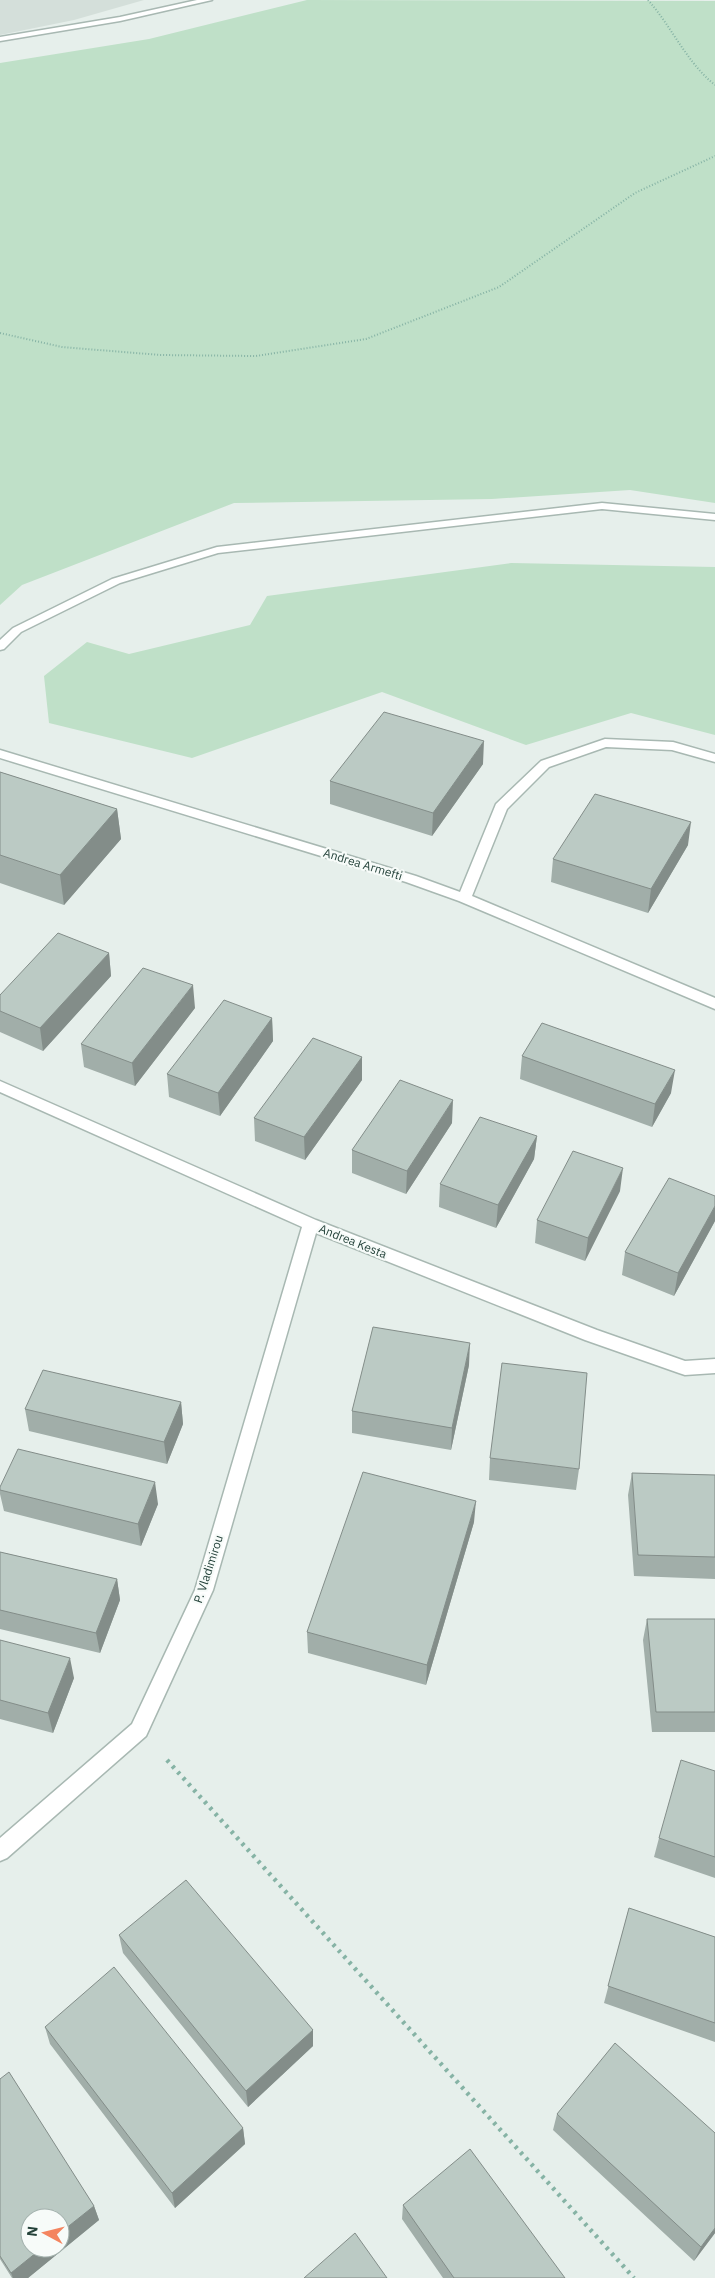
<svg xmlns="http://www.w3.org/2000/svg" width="715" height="2278" viewBox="0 0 715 2278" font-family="'IBM Plex Sans',sans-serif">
	<rect width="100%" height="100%" fill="#e6efeb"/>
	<path fill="#d4dfda" d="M0 0H144L74 20 0 35Z"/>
	<path fill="#bfe0c8" d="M307 0 715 1V503L630 490 492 499 234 503 22 585 0 605V63L149 39Z
		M511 563 715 567V735L631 713 526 745 382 692 192 758 49 723 44 676 87 642 129 654 250 625 267 596Z"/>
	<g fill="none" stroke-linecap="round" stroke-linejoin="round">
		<g stroke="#a8b8b2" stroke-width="3">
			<path id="minor" d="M197 0H212L120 21 0 41V37L120 17Z
				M602 503 715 514V520L602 509 218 553 120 583 21 632 4 649 0 650V640L13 628 112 579 217 547Z
				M605 739 673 742 715 754V762L672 750 606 747 549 767 507 809 472 896 715 998V1009L459 901 406 882 0 758V750L416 876 460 892 496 804 541 761Z
				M0 1081 316 1220 597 1330 685 1361 715 1359V1373L685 1375 679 1373 585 1340 316 1233 213 1590 146 1736 7 1858 0 1861V1838L132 1724 195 1590 302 1227 0 1092Z"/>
		</g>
		<path stroke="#86b3a5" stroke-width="2" stroke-dasharray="1 2" stroke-linecap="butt" d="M648 0C672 27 687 63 715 85
			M0 333 62 347 160 355 256 356 366 339 499 287 635 193 715 156"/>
		<path stroke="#86b3a5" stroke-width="4.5" stroke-dasharray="3 5" stroke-linecap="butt" d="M167 1760 634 2278"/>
		<use href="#minor" fill="#fff" fill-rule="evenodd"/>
	</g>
	<path fill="#a1aea9" d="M483 764 432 836 330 804V781Z
		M0 772 117 809 121 839 64 905 0 883Z
		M688 845 648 913 551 882 553 859Z
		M109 953 111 976 43 1051 0 1032V995Z
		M195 1008 135 1086 84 1067 81 1044Z
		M272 1018 273 1041 220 1116 169 1097 167 1074Z
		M522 1056 671 1093 652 1127 520 1079Z
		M362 1057V1080L305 1160 255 1141 254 1118Z
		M452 1123 406 1194 352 1173V1150Z
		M537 1136 534 1159 496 1228 439 1207 440 1184Z
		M620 1191 585 1261 535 1243 537 1220Z
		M715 1221 674 1296 622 1275 625 1252Z
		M469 1365 451 1450 352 1433V1411Z
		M181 1402 183 1424 167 1464 29 1431 25 1409Z
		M490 1458 579 1469 576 1490 489 1480Z
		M632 1473 715 1475V1579L634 1576 628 1495Z
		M0 1487 158 1504 141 1546 4 1511 0 1494Z
		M474 1522 426 1685 308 1653 307 1632Z
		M0 1552 117 1579 120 1600 100 1653 0 1629Z
		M647 1619H715V1732H652L643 1640Z
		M0 1640 74 1678 53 1733 0 1719Z
		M715 1771V1878L654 1857 659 1838Z
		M629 1908 715 1937V2042L604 2003Z
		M119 1935 313 2030V2046L248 2107 123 1953Z
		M45 2027 243 2128 245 2144 175 2208 50 2044Z
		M0 2079 94 2206 99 2220 28 2278H12L0 2259Z
		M557 2114 715 2233 694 2261 553 2130Z
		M403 2205 565 2278H443L402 2219Z"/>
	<path fill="#838d89" d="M484 741 483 764 432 836 433 813Z
		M117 809 121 839 64 905 60 875Z
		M691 822 688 845 648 913 651 889Z
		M109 953 111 976 43 1051 40 1028Z
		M193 985 195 1008 135 1086 132 1063Z
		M272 1018 273 1041 220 1116 218 1093Z
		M362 1057V1080L305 1160 304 1137Z
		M675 1070 671 1093 652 1127 655 1104Z
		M453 1100 452 1123 406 1194 407 1171Z
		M537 1136 534 1159 496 1228 498 1205Z
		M623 1168 620 1191 585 1261 588 1238Z
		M715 1206V1221L674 1296 678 1273Z
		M470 1343 469 1365 451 1450 452 1428Z
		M181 1402 183 1424 167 1464 164 1442Z
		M155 1482 158 1504 141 1546 138 1524Z
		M476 1501 474 1522 426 1685 427 1665Z
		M117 1579 120 1600 100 1653 96 1633Z
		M70 1658 74 1678 53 1733 48 1713Z
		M313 2030V2046L248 2107 246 2091Z
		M243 2128 245 2144 175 2208 172 2193Z
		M94 2206 99 2220 28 2278H13L11 2273 42 2248H60V2233Z
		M715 2228V2233L694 2261 701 2247Z"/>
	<path fill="#bbcac4" stroke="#838d89" d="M384 712 484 741 433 813 330 781Z
		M0 772 117 809 60 875 0 855Z
		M595 794 691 822 651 889 553 859Z
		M58 933 109 953 40 1028 0 1011V995Z
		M143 968 193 985 132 1063 81 1044Z
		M224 1000 272 1018 218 1093 167 1074Z
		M542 1023 675 1070 655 1104 522 1056Z
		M313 1038 362 1057 304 1137 254 1118Z
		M400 1080 453 1100 407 1171 352 1150Z
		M480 1117 537 1136 498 1205 440 1184Z
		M573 1151 623 1168 588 1238 537 1220Z
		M669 1178 715 1196V1206L678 1273 625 1252Z
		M373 1327 470 1343 452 1428 352 1411Z
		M502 1363 587 1373 579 1469 490 1458Z
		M43 1370 181 1402 164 1442 25 1409Z
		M18 1449 155 1482 138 1524 0 1490V1487Z
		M363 1472 476 1501 427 1665 307 1632Z
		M632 1473 715 1475V1557L638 1555Z
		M0 1552 117 1579 96 1633 0 1610Z
		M647 1619H715V1712H656Z
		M0 1640 70 1658 48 1713 0 1700Z
		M681 1760 715 1771V1857L659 1838Z
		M186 1880 313 2030 246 2091 119 1935Z
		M629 1908 715 1937V2023L608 1986Z
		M114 1967 243 2128 172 2193 45 2027Z
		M615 2043 715 2133V2228L701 2247 557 2114Z
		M9 2072 94 2206 60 2233V2218H30V2248H42L11 2273 0 2256V2079Z
		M470 2149 565 2278H454L403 2205Z
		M355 2233 387 2278H304Z"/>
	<g text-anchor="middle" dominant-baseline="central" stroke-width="4.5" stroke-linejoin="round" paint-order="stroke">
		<g font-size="12" fill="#24423a" stroke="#f7fbf9">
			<text transform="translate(363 864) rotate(17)">Andrea Armefti</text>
			<text transform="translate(353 1241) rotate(22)">Andrea Kesta</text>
			<text transform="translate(208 1569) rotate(-72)">P. Vladimirou</text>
		</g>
	</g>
	<g transform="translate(45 2233) rotate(277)"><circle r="24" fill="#f7fbf9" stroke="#a3b1ad"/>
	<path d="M0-4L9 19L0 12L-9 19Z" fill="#f4845f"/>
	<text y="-8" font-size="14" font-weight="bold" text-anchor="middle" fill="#24423a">N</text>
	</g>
</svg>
